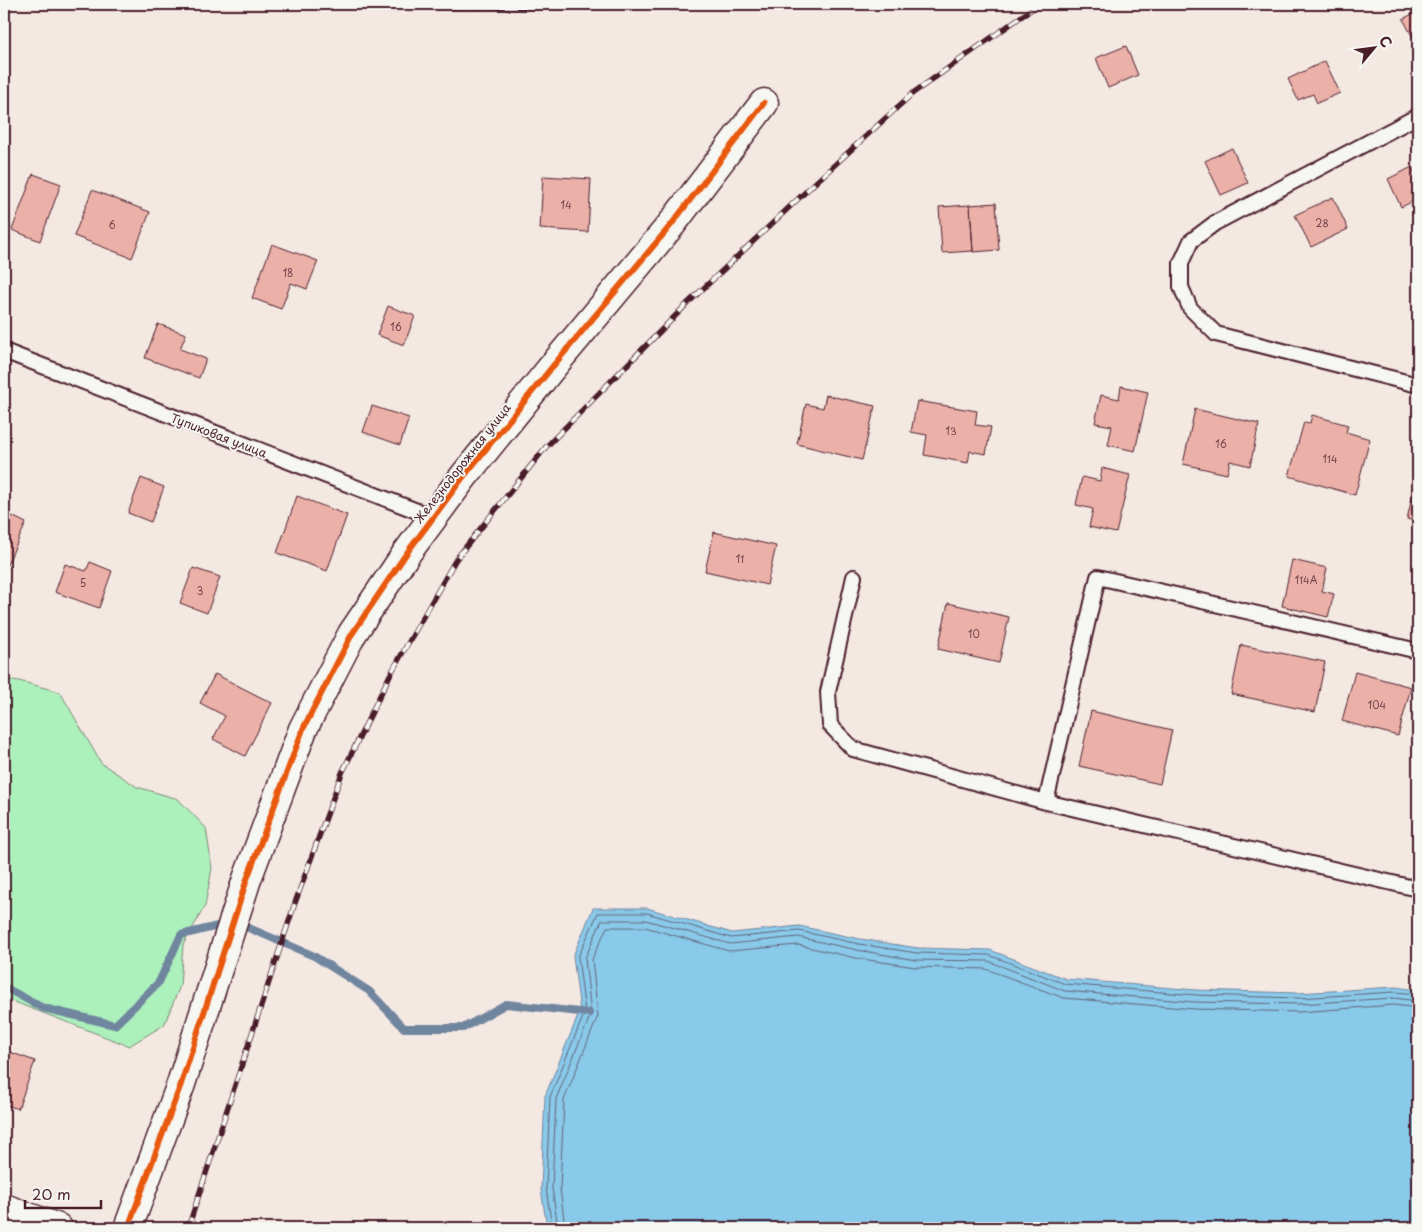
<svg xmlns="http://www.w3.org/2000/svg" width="1422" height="1232" viewBox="0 0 1422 1232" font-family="'Playpen Sans',sans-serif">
	<rect width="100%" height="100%" fill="#f4e8e3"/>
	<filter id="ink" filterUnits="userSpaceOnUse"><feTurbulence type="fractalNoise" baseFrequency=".02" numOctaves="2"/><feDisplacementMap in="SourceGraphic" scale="10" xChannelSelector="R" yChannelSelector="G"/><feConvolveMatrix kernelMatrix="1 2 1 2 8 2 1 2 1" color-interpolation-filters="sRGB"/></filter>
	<g filter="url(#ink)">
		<path fill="#acf1bc" stroke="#7b8874" d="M4 679 19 681 60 692 101 763 137 787 178 799 206 828 212 868 205 906 183 945 180 986 164 1025 129 1046 4 998Z"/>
		<path fill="#89c9ea" stroke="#70859e" d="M593 908H647L732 933 799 926 860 939 918 948 990 950 1066 979 1196 990 1298 993 1395 987 1418 990V1228H547L541 1189 545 1096 580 1011 573 956Z"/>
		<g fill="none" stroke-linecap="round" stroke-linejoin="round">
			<path stroke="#636377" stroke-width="1" d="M552 1228 546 1188 550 1097 585 1012 578 957 598 913H647L731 938 799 931 859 944 917 953 989 955 1065 984 1196 995 1298 998 1395 992 1418 994
				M558 1228 552 1188 556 1099 591 1014 585 958 602 920H646L730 944 798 937 857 950 916 960 988 961 1065 991 1195 1002 1298 1004 1394 998 1418 1001
				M565 1228 560 1188 564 1100 598 1016 592 959 607 927H645L729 951 798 945 856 958 915 967 986 969 1064 998 1195 1009 1298 1012 1394 1005 1418 1008"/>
			<path stroke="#70859e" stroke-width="8" d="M237 923 314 956 369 991 404 1028H463L506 1004 589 1013
				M4 987 43 1008 115 1025 159 982 181 935 226 924"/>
		</g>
		<path fill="#ebb0a8" stroke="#4a1f2b" d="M1418 11V47L1403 19Z
			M1126 46 1138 75 1108 88 1096 58Z
			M1325 61 1340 93 1317 103 1313 94 1298 100 1288 79Z
			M1232 148 1248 183 1221 195 1205 161Z
			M1412 167 1418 181V199L1401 207 1388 179Z
			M33 174 61 184 40 241 12 230Z
			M543 176 591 179 588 232 540 229Z
			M92 190 150 212 132 258 74 236Z
			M1333 197 1348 229 1311 247 1295 215Z
			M996 203 999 250 973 252 970 205Z
			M970 205 973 251 942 253 939 207Z
			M272 244 318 261 307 289 291 283 281 309 252 298Z
			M388 306 415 316 404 345 377 335Z
			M158 324 186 334 180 349 206 359 199 378 145 358Z
			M1121 386 1148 392 1135 451 1108 445 1112 426 1095 423 1101 395 1119 399Z
			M826 395 875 406 862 460 797 444 806 404 823 408Z
			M917 401 977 411 975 425 991 427 986 454 970 451 968 463 924 455 927 435 911 432Z
			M372 406 409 418 400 445 363 432Z
			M1195 409 1259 424 1250 466 1230 461 1227 474 1183 464Z
			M1312 415 1348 425 1346 432 1370 439 1355 495 1289 476 1304 422 1310 423Z
			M1102 468 1130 475 1116 533 1089 527 1093 509 1076 505 1082 477 1100 481Z
			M1418 472V522L1407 519Z
			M141 478 164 487 151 522 128 513Z
			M297 496 347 515 327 571 277 553Z
			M4 512 26 523 7 565 4 563Z
			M714 532 776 546 767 585 705 571Z
			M1292 560 1327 568 1322 591 1334 594 1328 617 1282 606Z
			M90 562 112 571 99 608 55 592 65 564 86 571Z
			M193 568 220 577 207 613 180 603Z
			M948 603 1009 617 999 663 938 649Z
			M1241 645 1325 662 1315 712 1231 694Z
			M1355 672 1411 687 1398 736 1342 721Z
			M215 674 272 703 245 756 213 739 225 716 200 703Z
			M1091 711 1172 730 1160 784 1079 766Z
			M4 1050 35 1061 18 1109 4 1104Z"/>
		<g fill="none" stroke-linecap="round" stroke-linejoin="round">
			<g stroke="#4a1f2b" stroke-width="18">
				<path id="lane" d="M1418 116 1215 223 1191 241 1181 263V287L1190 308 1216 334 1418 385
					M4 351 435 518
					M854 577 828 692 830 725 853 749 1046 802 1418 889
					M1046 802 1098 577 1418 651"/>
			</g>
			<g stroke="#4a1f2b" stroke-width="31">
				<path id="street" d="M4 1208 58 1228
					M128 1228 181 1084 247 879 303 729 352 634 406 554 464 476 553 366 671 225 764 103"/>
			</g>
			<use href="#lane" stroke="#f6f6f2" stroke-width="14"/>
			<use href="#street" stroke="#f6f6f2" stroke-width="28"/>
			<g stroke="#4a1f2b" stroke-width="5.5">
				<path id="rail" d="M373 4 432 7H602L630 4
					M188 1228 295 903 342 773 390 675 456 559 546 447 688 303 817 181 913 93 1039 4"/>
			</g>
			<use href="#rail" stroke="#f6f6f2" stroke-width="4" stroke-dasharray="11" stroke-linecap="butt"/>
			<g stroke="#f6f6f2" stroke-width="9">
				<path id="cycleway" d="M128 1228 181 1084 247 879 303 729 352 634 406 554 464 476 553 366 671 225 764 103"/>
			</g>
			<use href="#cycleway" stroke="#e8590c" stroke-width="6"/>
		</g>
	</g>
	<g text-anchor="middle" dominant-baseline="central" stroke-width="4" stroke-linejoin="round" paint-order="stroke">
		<g font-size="10" fill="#72434a">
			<text x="566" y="204">14</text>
			<text x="1322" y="222">28</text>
			<text x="112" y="224">6</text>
			<text x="288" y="272">18</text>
			<text x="396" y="326">16</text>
			<text x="951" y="430">13</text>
			<text x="1221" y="443">16</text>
			<text x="1330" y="458">114</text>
			<text x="740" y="558">11</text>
			<text x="1306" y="579">114А</text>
			<text x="83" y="582">5</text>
			<text x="200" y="590">3</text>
			<text x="974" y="633">10</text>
			<text x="1377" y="704">104</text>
		</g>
		<g font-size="12" fill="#4a1f2b" stroke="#f6f6f2">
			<text transform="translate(219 435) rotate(21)">Тупиковая улица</text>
			<text transform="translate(462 463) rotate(-52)">Железнодорожная улица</text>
		</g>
	</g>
	<rect width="1422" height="1232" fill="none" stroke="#f6f6f2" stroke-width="20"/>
	<rect x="10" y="10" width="1402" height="1212" fill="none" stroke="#4a1f2b" stroke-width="2" filter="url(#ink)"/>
	<g transform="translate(1374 48) rotate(61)" stroke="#f6f6f2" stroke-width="4" paint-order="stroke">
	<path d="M0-4L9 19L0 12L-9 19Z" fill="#4a1f2b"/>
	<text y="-8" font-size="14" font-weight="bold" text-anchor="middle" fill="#4a1f2b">С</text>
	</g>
	<path d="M25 1200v8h76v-8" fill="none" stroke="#4a1f2b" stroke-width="2.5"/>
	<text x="32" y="1200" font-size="15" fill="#4a1f2b" stroke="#f6f6f2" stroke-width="4" paint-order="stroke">20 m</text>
</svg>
